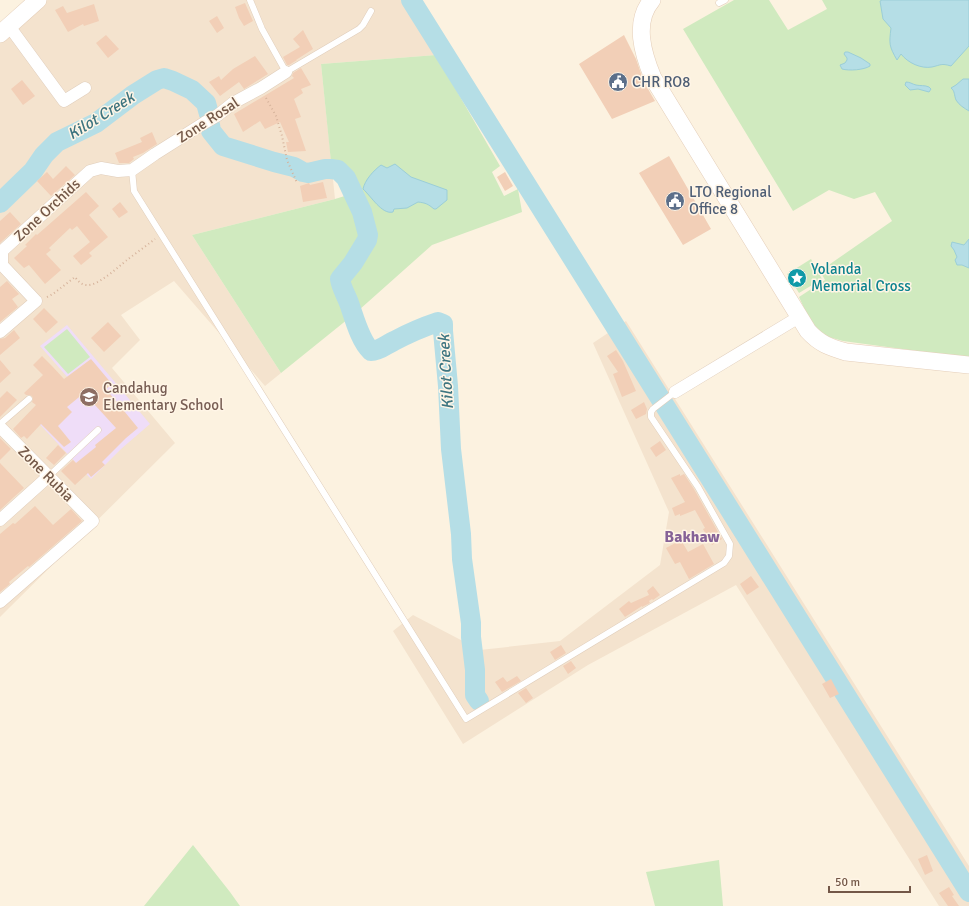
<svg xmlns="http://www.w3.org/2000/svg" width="969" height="906" viewBox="0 0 969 906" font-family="Signika,sans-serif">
	<rect width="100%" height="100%" fill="#fcf2e0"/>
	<path fill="#f4e3ce" d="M28 0H402L436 55 321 64 335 199 192 235 281 373 265 386 174 281 121 315 140 340 112 368 175 443 0 617V22Z
		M626 321 969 866V906H939L736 585 588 665 463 744 393 631 413 615 480 650 560 641 660 565 669 512 593 343Z"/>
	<path fill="#efddf8" d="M67 325 150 424 121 449 91 479 31 415 69 379 40 346Z"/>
	<path fill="#d0eabf" d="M734 0H769L788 30 827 9 822 0H969V358L843 341 825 336 810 321 799 297 825 280 820 271 892 221 875 192 854 199 829 190 793 211 683 29Z
		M436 55 500 166 492 172 504 196 518 189 522 212 432 245 359 310 348 283 374 240 375 233 366 205 352 176 343 164 337 162H331L321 64Z
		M348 195 356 215 362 238 334 277V286L348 319 281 373 192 235 335 199Z
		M811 259 822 279 799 293 787 274Z
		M67 329 90 357 68 374 44 347Z
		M193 845 230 892 240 906H144Z
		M719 860 723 906H655L646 872Z"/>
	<path fill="#b5dee6" stroke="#9bced8" d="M882 0H969V46L951 66C941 63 941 65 932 67 921 69 908 63 901 54L897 60C889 46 889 44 891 28L883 19 880 1Z
		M845 52H848L861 58 870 64V66C864 70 849 71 842 69L840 65 845 63 847 60V58L844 54Z
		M963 79H969V111C964 108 959 105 956 100 954 95 955 91 951 88L956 85Z
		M906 82C910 82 912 84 916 85 920 86 925 85 929 87L931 89 929 92 918 89 910 90 905 85Z
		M395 164 411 177 447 190V200L436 209H434C428 204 426 203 418 202L407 208 394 209 393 212C382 215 371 196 363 189 365 180 373 171 381 165L387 168Z
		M969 239V268L962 265H957L955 260 957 257 954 250 951 246 952 242 964 245Z"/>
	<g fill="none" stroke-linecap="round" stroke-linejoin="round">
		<path stroke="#b5dee6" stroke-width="20" d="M411 0 969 892
			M210 125 211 131 223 146 274 162 294 167 303 172 308 173 325 169H331L338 170 346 178 362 212 368 235 367 240 353 263 340 279C341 287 346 295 349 303 354 317 360 341 371 351 380 351 387 344 394 341 409 333 423 327 438 322L443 324V331L448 386 451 449 461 534 462 559 471 623V637L475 670V695L479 701
			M0 203 33 171 44 155 57 142 96 123 133 95 157 80 164 78 173 81 192 90 206 103 209 114"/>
	</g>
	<path fill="#f2cfb7" d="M245 3 253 21 244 26 239 18 235 7Z
		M94 4 99 21 84 26 83 24 68 32 55 10 63 6 67 13Z
		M217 16 224 28 217 33 209 21Z
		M303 30 313 49 296 60H297L289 65H287L283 57 300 47 293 39Z
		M106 35 119 49 108 58 96 43Z
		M624 35 636 59 644 82 655 101 612 119 579 64Z
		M255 56 268 74 244 89 239 82 220 96 209 82 219 76 221 80 233 69Z
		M301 68 311 85 301 89 303 93 294 99 301 117 295 119 306 151 288 152 286 142H289L280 122 265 129 260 121 243 132 234 114 294 78 292 76 293 73Z
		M22 80 35 96 23 105 11 89Z
		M152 132 157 144 143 153 133 157 134 159 129 163H119L115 153 142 142 140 138Z
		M669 156 711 229 683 245 639 173Z
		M66 166 75 175 51 196 37 181 47 172 53 179Z
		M505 172 513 186 505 191 497 177Z
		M323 182 327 198 303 202 300 186 309 183 310 185Z
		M86 192 99 206 89 215 108 237 89 253 92 256 81 265 73 256 90 242 77 226 72 230 70 228 49 248 51 250 46 254 61 270 45 284 29 265 24 268 14 258 27 246 25 245 36 234 37 235Z
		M120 202 128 212 119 218 112 209Z
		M10 212 21 224 0 243V221Z
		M7 281 19 294 12 299 18 307 0 322V287Z
		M44 308 58 322 46 333 33 319Z
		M108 322 121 336 104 352 91 338Z
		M14 330 20 338 0 355V339L5 338Z
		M616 350 623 361 636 391 622 397 613 374 618 372 607 356Z
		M42 356 52 366 64 379 91 359 112 384 106 389 138 428 126 438 102 462 105 465 91 477 88 473 75 485 61 471 73 460 76 463 96 447 95 445 116 428 84 393 67 407 72 412 58 426 71 442 64 447 41 424 27 439 24 436 21 438 13 429 36 405 32 402 33 399 32 396 29 395H26L24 393 43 375 33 365Z
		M0 360 11 373 0 383Z
		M7 391 17 400 0 417V398Z
		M644 402 647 409 646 414 636 419 631 410Z
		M0 438 11 449 0 460Z
		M660 441 666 450 656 457 650 448Z
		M58 445 66 453 54 465 46 458Z
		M0 463 24 488 14 497 0 510Z
		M680 474V476L684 474 694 489 722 539 712 545 703 529 705 528 695 510 680 516V514L675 516 672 508 685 502 671 478Z
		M35 506 53 525 71 509 82 521 29 567 28 566 9 582 10 584 0 592V534L13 523 15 524Z
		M681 540 688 552 703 544 714 564 689 579 680 562 675 564 666 548Z
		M751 576 759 587 747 595 740 584Z
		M653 586 660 595 653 600 652 599 649 601 650 603 642 607V606L625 617 619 609 629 601 631 603 649 595 647 591Z
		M561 645 566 653 555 660 550 652Z
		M571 661 576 668 568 674 563 666Z
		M517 676 521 681 502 692 495 682 503 677 507 682Z
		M831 679 839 694 830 698 822 684Z
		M526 688 533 698 526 703 518 693Z
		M927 855 933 871 925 875 918 859Z
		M949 887 954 895 952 896 959 906H948L939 893Z"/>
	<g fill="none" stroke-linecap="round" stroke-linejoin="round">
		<g stroke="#e0cebc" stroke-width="7">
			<path id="lane" d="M250 0 262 29 286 72 359 29 363 25 371 11
				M719 3 725 0
				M132 170 134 191 466 719 724 563 729 556 730 544 698 487 651 417V412L653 409 675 392
				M0 424 29 399
				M49 476 98 430"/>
		</g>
		<g stroke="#e0cebc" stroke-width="13">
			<path id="street" d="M9 26 64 101 85 88
				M0 332 36 301 2 265V251L90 171 101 168 118 171 132 170 155 154 204 123 218 115 233 103 261 88 286 72
				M675 392 799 317
				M0 427 93 521 0 602
				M0 520 49 476"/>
		</g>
		<g stroke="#e5cfba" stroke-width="18">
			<path id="secondary" d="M652 0C633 22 643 54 653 78L808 331C820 344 829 347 846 352L969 365
				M0 34 38 0"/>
		</g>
		<path stroke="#d6b39b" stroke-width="2" stroke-dasharray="1 3" stroke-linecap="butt" d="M266 98 276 116 282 136 287 160 297 183
			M47 297 53 294 75 277C78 281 81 285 87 285 98 286 118 267 127 260 136 253 146 246 155 239"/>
		<use href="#lane" stroke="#fff" stroke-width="6"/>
		<use href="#street" stroke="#fff" stroke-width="12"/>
		<use href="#secondary" stroke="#fff" stroke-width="17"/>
	</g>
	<defs>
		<g id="civic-disc" transform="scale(1)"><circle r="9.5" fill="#5c6f8a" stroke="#fff5e6"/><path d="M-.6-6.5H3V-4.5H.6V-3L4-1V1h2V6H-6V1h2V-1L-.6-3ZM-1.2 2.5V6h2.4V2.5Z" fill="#fff"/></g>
		<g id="sight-disc" transform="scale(1)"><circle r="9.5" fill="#0f9aa8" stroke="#fff5e6"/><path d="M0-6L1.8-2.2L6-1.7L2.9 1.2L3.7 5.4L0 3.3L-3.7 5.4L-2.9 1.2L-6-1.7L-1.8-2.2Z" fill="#fff"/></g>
		<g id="school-disc" transform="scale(1)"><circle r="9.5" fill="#8d6e63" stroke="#fff5e6"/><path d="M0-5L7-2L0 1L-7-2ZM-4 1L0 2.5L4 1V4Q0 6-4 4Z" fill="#fff"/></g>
	</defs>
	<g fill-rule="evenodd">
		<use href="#civic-disc" x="618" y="82"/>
		<use href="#civic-disc" x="675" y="201"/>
		<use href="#sight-disc" x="797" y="278"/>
		<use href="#school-disc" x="89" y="397"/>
	</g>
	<g text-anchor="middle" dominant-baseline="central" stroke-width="3" stroke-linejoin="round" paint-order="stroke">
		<g font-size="15" fill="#4e5e75" stroke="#fff5e6" text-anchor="start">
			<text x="632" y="82">CHR RO8</text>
			<text x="689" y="192">LTO Regional<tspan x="689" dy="17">Office 8</tspan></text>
		</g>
		<g font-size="15" fill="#735747" stroke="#fff5e6">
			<text transform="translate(208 120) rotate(-33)">Zone Rosal</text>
			<text transform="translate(47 210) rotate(-43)">Zone Orchids</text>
			<text transform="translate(46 474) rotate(45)">Zone Rubia</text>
		</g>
		<g font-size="15" fill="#0d838f" stroke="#fff5e6" text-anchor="start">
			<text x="811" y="269">Yolanda<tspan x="811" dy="17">Memorial Cross</tspan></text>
		</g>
		<g font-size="15" fill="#785e54" stroke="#fff5e6" text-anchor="start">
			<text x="103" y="388">Candahug<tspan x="103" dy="17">Elementary School</tspan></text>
		</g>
		<g font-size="16" font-style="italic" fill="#3e7580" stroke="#fff5e6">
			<text transform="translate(101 116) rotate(-32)">Kilot Creek</text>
			<text transform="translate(446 372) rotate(-93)">Kilot Creek</text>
		</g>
		<g font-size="16" font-weight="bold" fill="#866297" stroke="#fff5e6">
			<text x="692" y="537">Bakhaw</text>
		</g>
	</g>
	<path d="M829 886v6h81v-6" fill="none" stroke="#735747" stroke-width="2"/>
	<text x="835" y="886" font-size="12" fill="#735747" stroke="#fff5e6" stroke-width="3" paint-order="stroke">50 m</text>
</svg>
